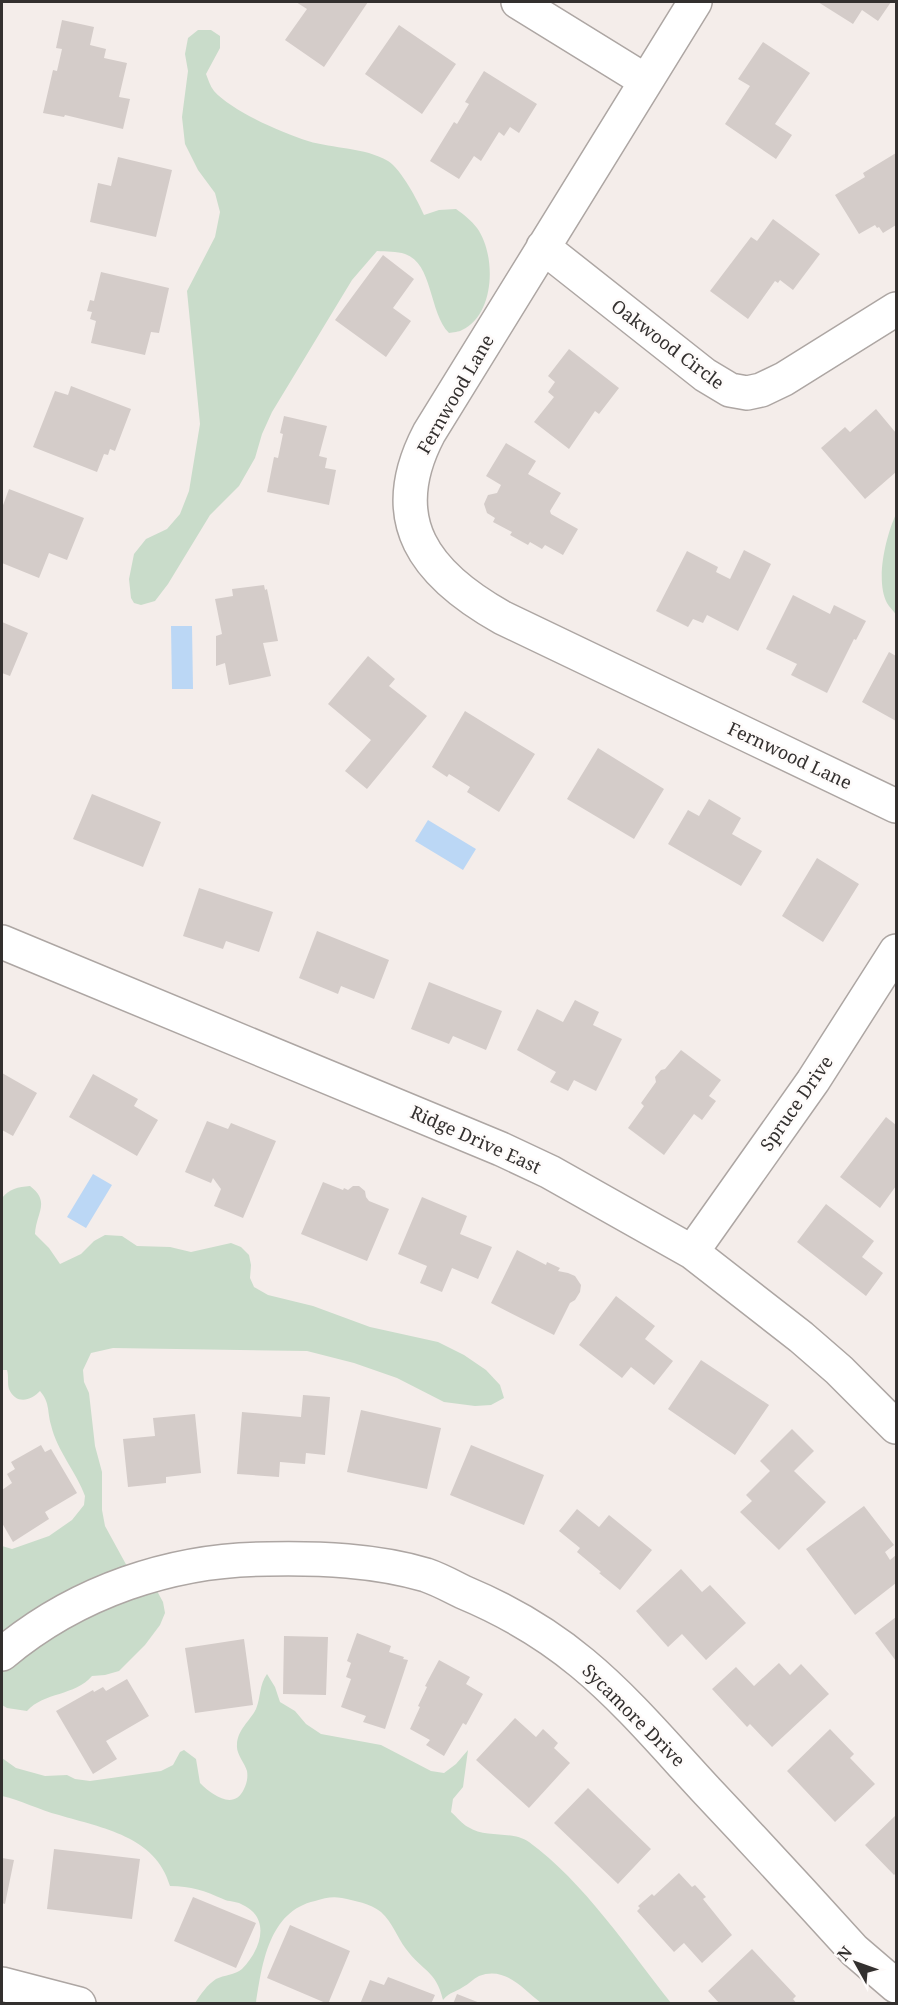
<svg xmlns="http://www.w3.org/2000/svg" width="898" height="2005" viewBox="0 0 898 2005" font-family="'Noto Serif',serif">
	<rect width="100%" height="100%" fill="#f4edea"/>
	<path fill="#c9dcca" d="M198 30H211L220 36V48L206 74C208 79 210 86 214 91 232 111 282 133 308 141 334 149 364 147 388 161 401 169 418 201 424 215L439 210 456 209C463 214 472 221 477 228 496 254 496 314 462 330 459 332 453 332 449 333 429 313 433 263 405 254 397 251 386 252 377 251L352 280 272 412 262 434 255 458 239 486 210 515 168 584 155 601 141 605 134 603 131 598 129 579 134 554 146 539 167 529 180 514 189 491 200 424 187 291 215 237 220 212 215 193 198 170 185 144 182 117 188 71 185 54 188 38Z
		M896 514V615C894 611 889 607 887 603 875 580 886 536 896 514Z
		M30 1186C51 1202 36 1213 35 1234L49 1248 60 1264 81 1254 94 1241 105 1235 122 1236 137 1246 170 1247 191 1252 231 1243 241 1247 249 1255 251 1265 250 1278 254 1287 268 1295 313 1306 370 1327 438 1342 464 1355 486 1370 500 1385 504 1398 491 1405 475 1406 444 1402 397 1378 354 1363 307 1351 113 1348 91 1353 83 1370 84 1382 89 1393 95 1446 102 1472V1510L105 1526 128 1568 157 1591 163 1602 165 1613 160 1625 145 1645 119 1671 105 1675 92 1676C75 1696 44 1692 27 1711L7 1708 2 1705V1546L12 1549 49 1536 72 1520 84 1505 85 1496C76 1471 57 1451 51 1425 47 1410 50 1403 40 1391 31 1401 16 1405 9 1389 7 1383 9 1377 7 1370H2V1198C9 1189 18 1187 30 1186Z
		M267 1674 275 1687 280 1702 295 1711 306 1724 321 1734 381 1745 431 1771 444 1773 456 1764 468 1750 463 1787 453 1799 451 1812C457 1817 462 1824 468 1827 486 1839 512 1830 529 1842 583 1881 630 1951 671 2003H541C522 1988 505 1966 479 1976 473 1979 469 1984 463 1987 454 1993 451 1991 443 2000 436 1970 422 1971 406 1949 397 1937 393 1923 381 1912 370 1903 355 1901 342 1898 332 1896 325 1898 315 1901 269 1911 262 1964 256 2003H195C201 1994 207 1985 216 1979 224 1975 235 1975 242 1969 261 1950 272 1917 241 1904 236 1901 229 1902 223 1899 205 1891 191 1886 170 1886 156 1836 102 1828 59 1815 39 1810 21 1800 2 1796V1758L16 1768 45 1776 67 1775 75 1779 90 1781 161 1771 173 1765 180 1752 184 1750 196 1759 200 1783C212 1795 234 1811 244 1789 247 1783 248 1777 247 1771 245 1763 236 1754 237 1745 237 1730 250 1721 256 1709 261 1697 259 1685 267 1674Z"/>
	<path fill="#bbd7f5" d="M171 626H192L193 689H172Z
		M428 820 476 849 463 870 415 841Z
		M93 1174 112 1185 86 1228 67 1217Z"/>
	<path fill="#d4ccc9" d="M296 2H368L324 67 285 40 307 9Z
		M818 2H891L878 21 862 10 853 24Z
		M62 20 94 27 90 45 106 49 104 58 127 63 119 97 130 99 123 129 65 115 64 117 43 113 53 70 57 71 62 49 56 48Z
		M399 25 456 64 422 114 365 74Z
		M763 42 810 73 775 124 792 135 776 159 725 124 750 86 738 79Z
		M484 71 537 104 519 133 510 127 504 136 499 132 481 161 474 156 459 179 430 161 454 122 457 124 469 104 465 102Z
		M896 153V225L883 233 879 227 877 228 875 225 859 234 835 195 865 177 863 173Z
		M118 157 172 170 156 237 90 222 98 183 111 186Z
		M773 219 820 254 793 290 780 280 778 283 775 281 748 319 710 291 751 237 757 241Z
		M383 255 414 279 393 308 411 321 386 357 335 320Z
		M101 272 169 288 159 333 151 332 145 355 91 343 96 321 90 319 92 312 87 311 90 300 94 301Z
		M569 349 619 388 599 414 595 411 569 449 534 422 554 397 548 392 555 382 548 376Z
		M71 386 131 409 115 451 110 449 108 455 104 454 97 472 33 447 55 391 68 395Z
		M876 409 896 433V472L865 499 821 448 845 427 850 432Z
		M284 416 327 426 319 456 327 458 325 468 336 470 329 505 267 492 274 457 278 458 283 434 280 433Z
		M506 443 536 461 528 474 561 493 550 511 551 514 578 529 563 555 545 545 542 549 530 542 528 545 510 535 512 532 493 522 495 518 487 513 484 504 488 495 497 493 501 485 486 476Z
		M9 489 84 518 67 560 49 553 39 578 2 563V508Z
		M744 550 771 564 738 631 707 615 703 623 693 619 688 627 656 611 687 551 718 567 716 572 730 579Z
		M264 585 265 590 267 589 278 641 263 643 271 676 229 685 225 663 216 666V636L222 634 215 599 233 596 232 589Z
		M793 595 830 614 834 605 866 621 856 640 854 639 827 693 791 675 797 664 766 649Z
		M2 622 28 633 10 676 2 673Z
		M889 652 896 656V721L862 702Z
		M368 656 395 679 389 686 427 716 367 789 345 771 371 740 328 704Z
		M465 711 535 754 499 812 467 792 470 787 449 774 447 777 432 767Z
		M598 748 664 789 634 839 567 799Z
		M92 794 161 822 143 867 73 839Z
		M709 799 741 818 732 834 762 851 741 886 668 844 688 810 699 816Z
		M817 858 859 884 823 942 782 916Z
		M199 888 273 912 259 952 226 941 223 949 183 936Z
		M317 931 389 960 374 999 341 986 338 994 299 978Z
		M429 982 502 1011 486 1050 453 1036 449 1044 411 1029Z
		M575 1000 599 1012 593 1025 622 1039 596 1091 574 1080 568 1091 550 1082 556 1072 517 1050 537 1009 563 1022Z
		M681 1050 721 1080 709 1096 716 1101 702 1120 694 1114 664 1155 628 1128 644 1106 641 1103 656 1082 655 1077 661 1070 665 1069Z
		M2 1073 37 1093 13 1136 2 1130Z
		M93 1074 138 1099 134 1106 158 1120 137 1156 69 1117Z
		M886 1117 896 1125V1186L880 1208 840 1177Z
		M207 1121 228 1129 231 1123 276 1141 243 1218 214 1206 221 1189 213 1178 211 1183 185 1172Z
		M323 1182 343 1190 344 1188 348 1190 353 1186H359L365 1191 366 1197 369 1201 389 1209 367 1261 301 1234Z
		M422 1197 467 1216 460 1234 492 1247 478 1279 452 1268 442 1292 420 1283 427 1266 398 1254Z
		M826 1204 874 1241 862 1257 883 1273 866 1296 797 1242Z
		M517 1250 546 1265 547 1262 560 1268 558 1271 568 1273 575 1276 581 1285 580 1292 575 1300 570 1303 554 1335 491 1303Z
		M616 1296 655 1326 645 1339 673 1361 654 1385 631 1367 622 1378 579 1345Z
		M701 1360 769 1405 735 1455 668 1409Z
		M303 1395 330 1397 325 1455 306 1453 305 1464 280 1462 279 1477 237 1474 242 1412 301 1417Z
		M361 1410 441 1428 427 1489 347 1472Z
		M195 1414 201 1473 166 1477V1483L128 1487 123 1439 155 1436 153 1418Z
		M792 1429 814 1451 794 1471 826 1502 779 1550 740 1512 752 1501 746 1495 770 1471 760 1461Z
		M41 1445 45 1452 51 1449 77 1493 45 1512 49 1519 13 1542 2 1523V1490L12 1483 7 1474 15 1469 11 1462Z
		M471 1445 544 1475 524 1525 450 1495Z
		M864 1506 894 1545 885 1552 890 1560 896 1555V1583L855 1615 806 1549Z
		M577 1509 599 1527 609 1515 652 1550 620 1590 599 1573 601 1572 577 1552 580 1548 559 1531Z
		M681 1569 702 1592 710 1585 746 1623 706 1660 682 1634 668 1647 636 1611Z
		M896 1617V1661L875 1633Z
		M357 1633 391 1646 389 1652 404 1657 403 1659 408 1660 385 1729 363 1722 366 1716 341 1707 351 1679 346 1677 351 1663 347 1661Z
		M284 1636 328 1637 326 1695 283 1694Z
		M244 1639 253 1705 195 1713 185 1648Z
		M439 1660 470 1677 466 1684 483 1694 466 1725 463 1723 444 1756 426 1745 430 1740 410 1729 420 1707 418 1706 427 1687 425 1686Z
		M779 1663 790 1675 801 1664 829 1694 772 1747 750 1724 747 1727 712 1689 736 1667 754 1686Z
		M127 1679 149 1716 106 1741 117 1759 93 1774 56 1711 93 1690 94 1692 103 1687 106 1691Z
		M515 1718 536 1737 543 1729 558 1743 554 1748 570 1763 529 1808 476 1760Z
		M830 1729 854 1754 850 1758 875 1784 835 1822 787 1771Z
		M588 1788 651 1849 618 1884 554 1823Z
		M896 1815V1873L894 1875 865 1845Z
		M54 1849 140 1859 132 1919 47 1909Z
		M2 1858 14 1860 5 1904 2 1903Z
		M679 1873 692 1887 695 1885 706 1897 703 1899 732 1935 702 1963 684 1943 674 1952 637 1911 640 1908 638 1906 652 1894 654 1896Z
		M193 1897 256 1923 236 1968 174 1941Z
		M290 1925 350 1951 328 2004 267 1978Z
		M752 1949 796 1996 793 1999 797 2004H720L708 1991Z
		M388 1977 435 1995 431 2004H360L370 1980 384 1985Z
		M457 1994 480 2003V2004H453Z"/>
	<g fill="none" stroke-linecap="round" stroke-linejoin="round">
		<g stroke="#ada6a3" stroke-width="36">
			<path id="minor" d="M518 2 646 81
				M695 2 429 433C383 521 426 575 503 618L896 806
				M543 247 705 375 730 390 747 393 761 390 784 379 896 309
				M2 942 501 1149 550 1172 692 1252 801 1337 839 1370 896 1427
				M692 1252 813 1081 896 951
				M2 1654C76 1592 172 1559 268 1559 320 1558 375 1560 426 1575 438 1579 451 1586 463 1592 506 1610 546 1633 582 1663 628 1701 667 1748 708 1792 757 1844 806 1897 854 1950L896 1986
				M2 1984 79 2004"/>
		</g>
		<use href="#minor" stroke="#fff" stroke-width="33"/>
	</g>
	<g text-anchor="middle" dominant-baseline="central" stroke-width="5" stroke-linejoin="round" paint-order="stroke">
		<g font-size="18" fill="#33302f" stroke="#fefbfa">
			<text transform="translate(668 344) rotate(37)">Oakwood Circle</text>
			<text transform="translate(455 394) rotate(-60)">Fernwood Lane</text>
			<text transform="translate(790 755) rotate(25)">Fernwood Lane</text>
			<text transform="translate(796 1103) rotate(-55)">Spruce Drive</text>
			<text transform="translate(476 1139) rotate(24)">Ridge Drive East</text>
			<text transform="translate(634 1715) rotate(45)">Sycamore Drive</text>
		</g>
	</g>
	<rect width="898" height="2005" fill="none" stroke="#33302f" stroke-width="6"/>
	<g transform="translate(856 1963) rotate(310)" stroke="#fefbfa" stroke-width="4.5" paint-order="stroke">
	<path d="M0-4.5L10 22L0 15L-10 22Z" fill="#33302f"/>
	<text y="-9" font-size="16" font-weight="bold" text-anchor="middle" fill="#33302f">N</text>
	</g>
</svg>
